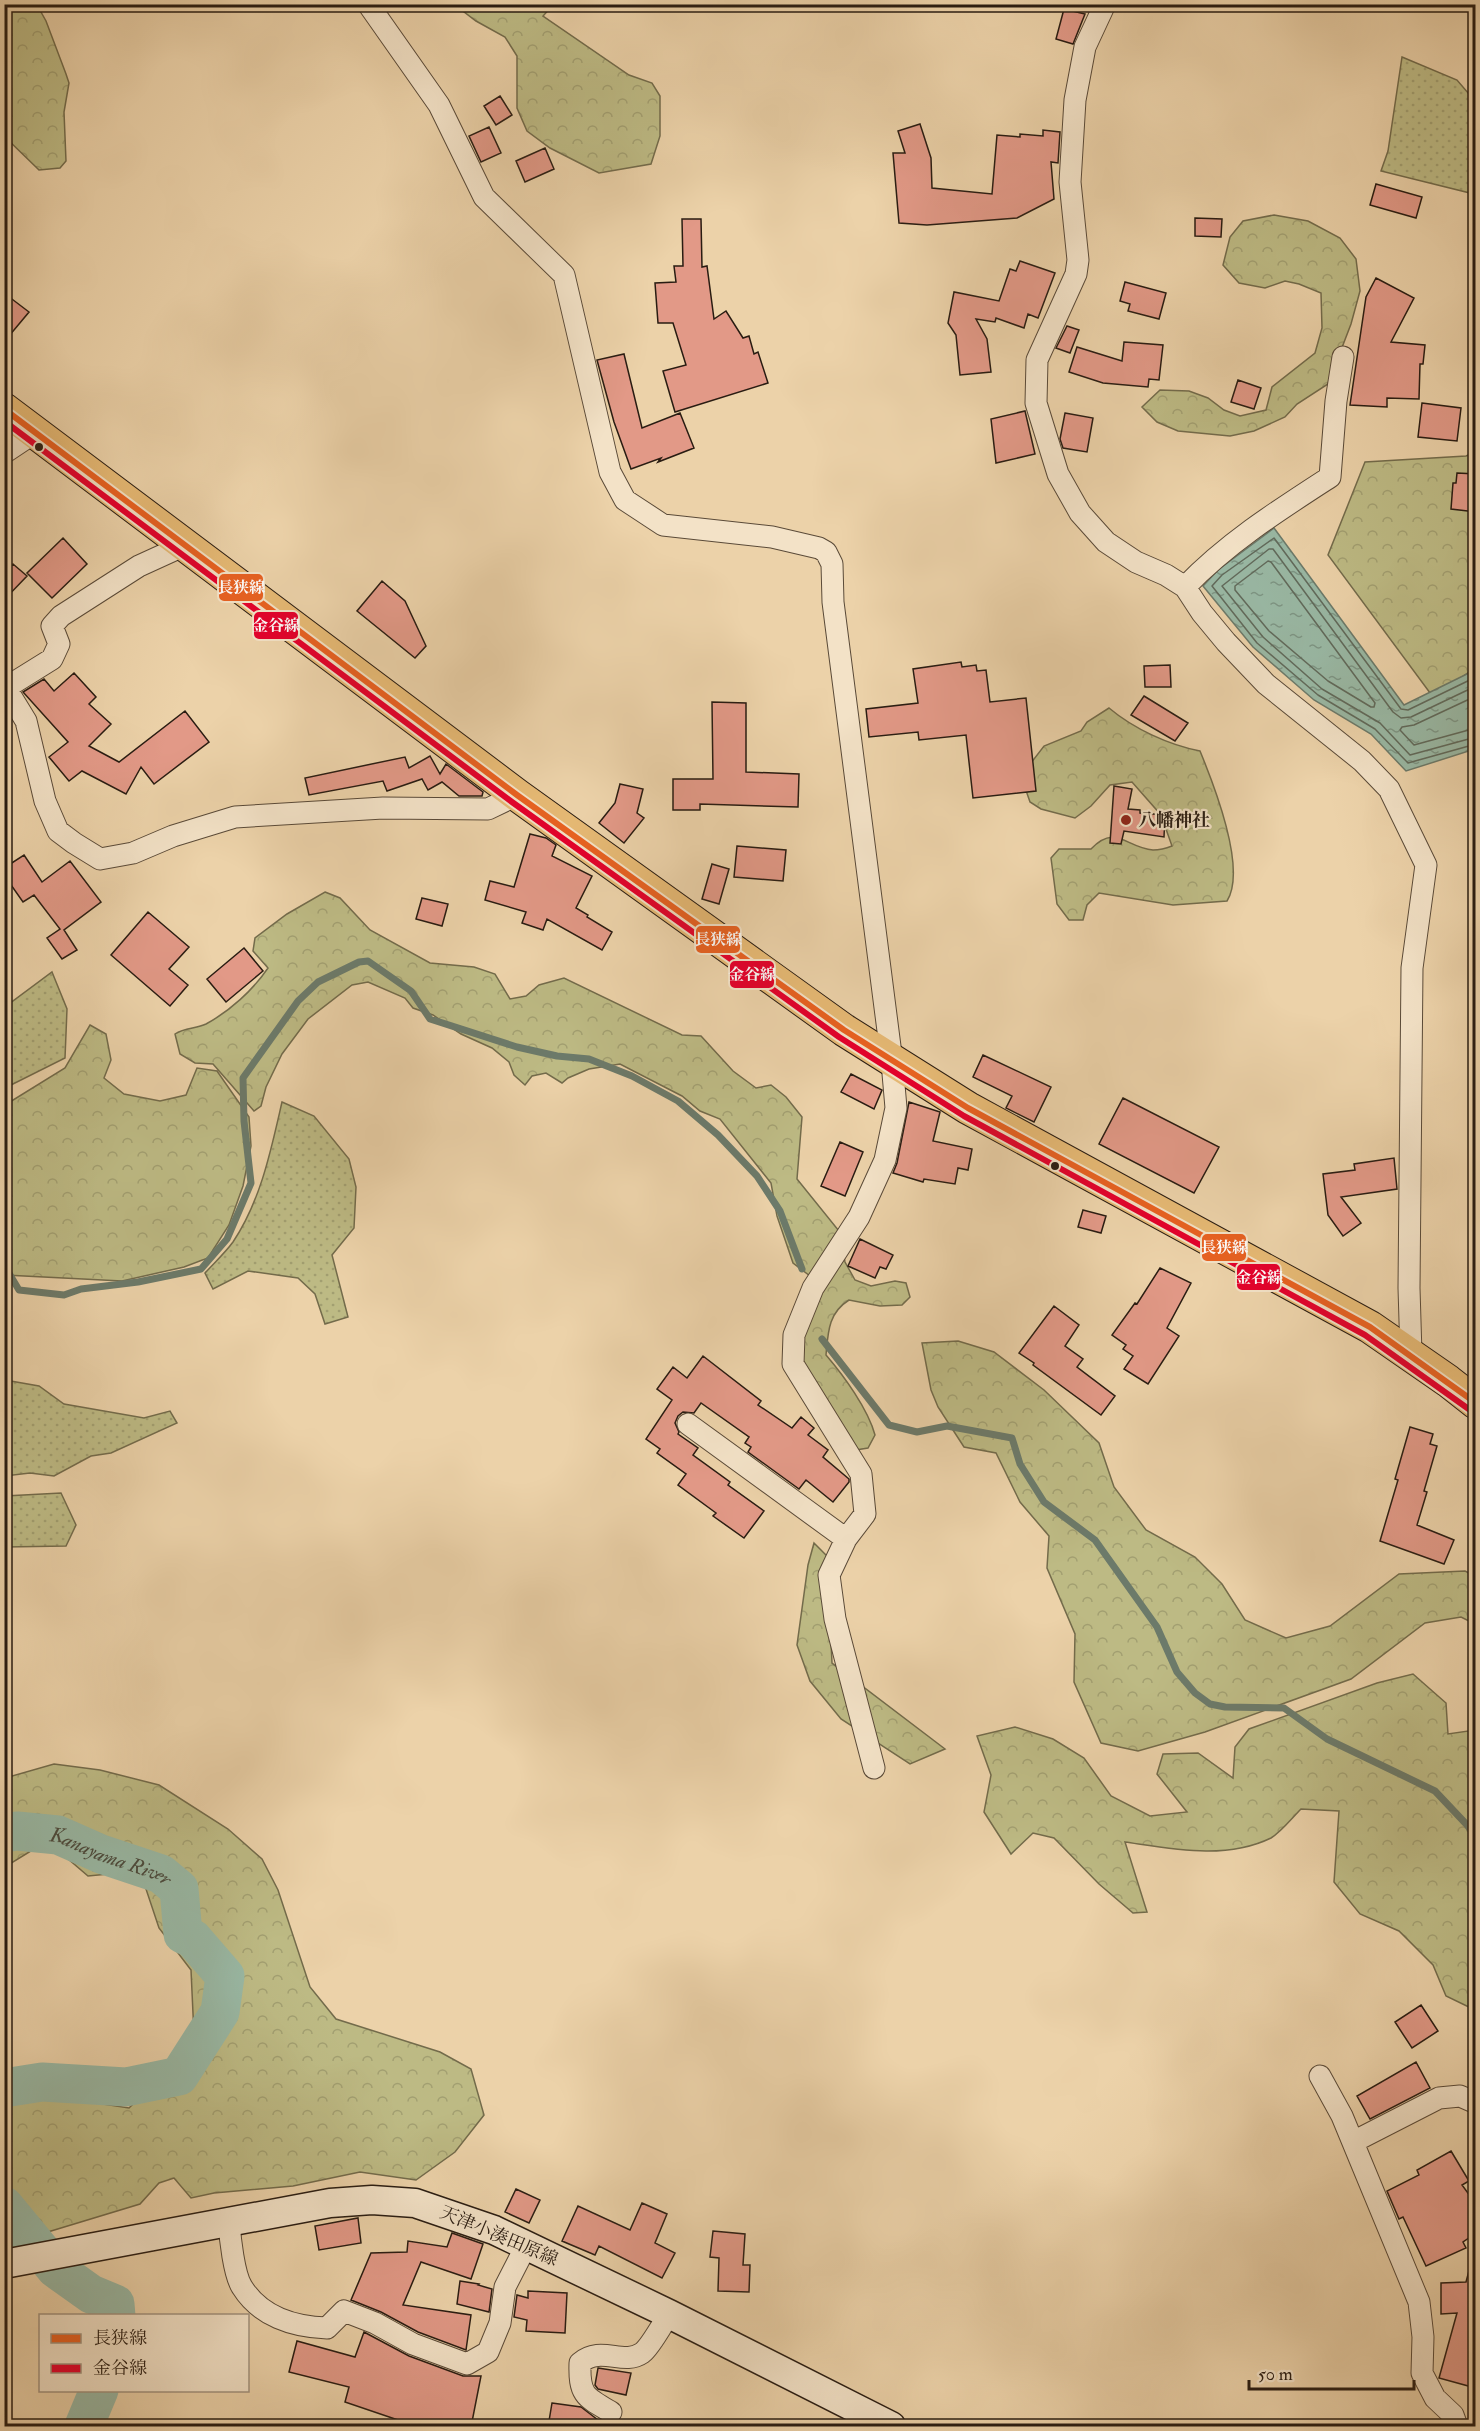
<svg xmlns="http://www.w3.org/2000/svg" width="1480" height="2431" viewBox="0 0 1480 2431" font-family="'IM FELL Double Pica','Noto Serif JP',serif">
	<defs>
		<pattern id="grass-dots" width="8" height="8" patternUnits="userSpaceOnUse" patternTransform="scale(1.5)"><rect width="8" height="8" fill="#bdba84"/><path d="M2 2h.1M6 6h.1" fill="none" stroke="#a29f71" stroke-width="1.8" stroke-linecap="round"/></pattern>
		<pattern id="forest-crowns" width="20" height="18" patternUnits="userSpaceOnUse" patternTransform="scale(1.5)"><rect width="20" height="18" fill="#bdba84"/><path d="M2 6a3 3 0 1 1 6 0M12 15a3 3 0 1 1 6 0" fill="none" stroke="#a29f71"/></pattern>
		<pattern id="water-ripples" width="26" height="14" patternUnits="userSpaceOnUse" patternTransform="scale(1.5)"><rect width="26" height="14" fill="#99b8a4"/><path d="M2 4q2-2 4 0t4 0M15 11q2-2 4 0t4 0" fill="none" stroke="#7d9584"/></pattern>
	</defs>
	<rect width="100%" height="100%" fill="#ecd2a9"/>
	<filter id="stains"><feTurbulence type="fractalNoise" baseFrequency=".00333" numOctaves="4"/><feColorMatrix values="0 0 0 0 .2 0 0 0 0 .09 0 0 0 0 .02 0 0 0 .5 -.17"/></filter>
	<radialGradient id="worn" r=".72"><stop offset=".6" stop-color="#630" stop-opacity="0"/><stop offset="1" stop-color="#630" stop-opacity=".3"/></radialGradient>
	<path fill="url(#grass-dots)" stroke="#736b4b" stroke-width="1.5" d="M1402 57 1457 80 1475 101V173L1470 193 1381 171 1388 151Z
		M52 972 67 1009 65 1058 5 1088V1007Z
		M282 1102 314 1116 349 1159 356 1187 354 1228 332 1255 348 1317 325 1324 315 1294 298 1278 248 1271 213 1289 205 1273C214 1263 225 1253 233 1242 261 1200 271 1150 282 1102Z
		M5 1380 39 1386 64 1404 144 1418 170 1411 177 1423 111 1453 91 1456 54 1476 30 1473 5 1476Z
		M61 1493 76 1525 66 1546 5 1547V1496Z"/>
	<path fill="url(#forest-crowns)" stroke="#736b4b" stroke-width="1.5" d="M5 4 37 5 46 21 66 74 69 83 64 112 66 161 60 168 39 170 5 137Z
		M455 5H553L543 16 629 75 652 83 660 96V136L651 164 599 173 550 148 527 131 517 108V56L505 37 476 21Z
		M1274 215 1308 221 1340 238 1356 259 1360 291 1351 324 1328 384 1297 404 1285 417 1254 431 1230 436 1178 431 1157 422 1142 407 1160 390 1189 391 1208 398 1224 410 1240 416 1266 410 1272 387 1315 353 1322 328 1321 293 1299 284 1285 281 1265 288 1239 283 1223 265 1230 237 1243 221Z
		M1475 452 1476 661 1472 670 1433 697 1328 555 1365 462 1466 456Z
		M1109 708C1134 729 1169 745 1200 751 1214 785 1247 869 1227 901L1173 905 1099 893 1087 905 1083 920H1069L1057 904 1051 858 1059 849H1091C1116 823 1126 848 1153 850 1159 850 1167 848 1172 846L1161 815 1132 782 1110 785 1091 806 1075 818 1041 809 1030 802 1021 776 1044 746 1081 731 1087 722Z
		M325 892 340 898 370 930 430 963 474 967 495 974 510 999 526 996 539 985 564 978 682 1035 701 1036 733 1071 756 1088 771 1085 786 1097 802 1117 797 1179 839 1231 845 1262 855 1280 871 1286 895 1281 906 1283 910 1297 902 1305 880 1306 849 1300C828 1313 828 1333 826 1355 844 1376 868 1409 875 1435L868 1448 856 1450 801 1360 810 1276 793 1263 777 1216 771 1183 720 1119 700 1111 682 1096 620 1064 589 1069 568 1078 562 1083 546 1073 532 1076 525 1085 514 1075 509 1062 492 1048 461 1034 433 1015 413 1008 405 998 368 982 352 985 308 1019 282 1054 266 1087 261 1106 254 1111 213 1064 195 1063 180 1054 175 1034C185 1027 196 1029 206 1024 230 1011 253 990 268 968L253 951 255 938 287 914Z
		M90 1025 106 1034 111 1060 104 1078 124 1094 160 1101 186 1095 197 1068 217 1071 249 1117 251 1146 243 1186 229 1225 208 1258 184 1267 122 1281 5 1275V1105L65 1068Z
		M958 1341 994 1352 1044 1390 1099 1443 1114 1487 1146 1530 1195 1557 1222 1584 1245 1620 1286 1638 1330 1626 1399 1574 1465 1571 1475 1576V1624L1461 1617 1425 1623 1351 1679 1205 1732 1138 1751 1101 1743 1074 1682 1075 1634 1047 1568 1049 1536 1020 1502 996 1453 964 1447 938 1407 931 1390 922 1343Z
		M814 1543 827 1556 832 1663 945 1749 910 1764 841 1719 810 1681 797 1645 808 1565Z
		M1413 1674 1446 1703 1448 1734 1475 1730V2010L1446 1996 1433 1965 1399 1931 1360 1914 1334 1882 1339 1811 1301 1809C1292 1818 1281 1832 1271 1838 1226 1860 1173 1849 1125 1842L1147 1912 1133 1913 1099 1884 1054 1838 1033 1833 1011 1854 984 1812 991 1775 977 1736 1015 1727 1053 1739 1084 1758 1111 1796 1150 1816 1187 1812 1157 1774 1163 1754 1198 1753 1233 1778 1235 1747 1249 1729 1377 1683Z
		M54 1764 100 1770 159 1785 228 1829 262 1859 278 1890 310 1987 336 2019 440 2052 471 2069 484 2115 455 2152 416 2180 360 2172 293 2186 214 2193 191 2198 174 2178 159 2183 140 2204 5 2245V2098L90 2102 129 2108 180 2058 194 2035 191 1970 159 1928 140 1871 88 1876 47 1841 5 1867V1778Z"/>
	<path fill="url(#water-ripples)" stroke="#6c7a6a" stroke-width="1.5" d="M1274 528 1404 705 1475 670V749L1406 771 1371 734 1314 700 1253 647 1203 586 1218 570Z"/>
	<g fill="none" stroke-linecap="round" stroke-linejoin="round">
		<path stroke="#616a5b" stroke-width="1.5" d="M1268 561 1271 562 1375 703 1374 707H1371L1328 681 1269 631 1235 590V586Z
			M1476 677 1408 710 1401 709 1274 538 1222 575 1212 586 1257 643 1318 695 1375 729 1408 763 1476 744
			M1476 686 1411 717 1401 718 1393 712 1273 549H1269L1222 586 1263 637 1322 689 1380 723 1410 755 1476 737
			M1476 696 1414 725 1402 727 1400 730 1414 745 1476 728"/>
		<path stroke="#6c7a6a" stroke-width="7" d="M4 1265 19 1290 64 1295 81 1289 138 1282 201 1269 227 1239 251 1183 244 1121 243 1078 298 1001 318 982 359 962 368 961 411 991 430 1019 517 1047 557 1056 589 1059 632 1076 678 1101 718 1135 757 1176 780 1211 802 1269
			M822 1339 889 1425 917 1432 947 1426 1012 1438 1020 1464 1044 1502 1095 1540 1157 1627 1177 1672 1195 1693 1210 1704 1225 1707 1284 1708 1327 1739 1435 1791 1468 1826 1476 1839"/>
		<g stroke="#99b8a4" stroke-width="39">
			<path id="s1" d="M4 1833 17 1831 58 1835 101 1854 161 1874 179 1889 183 1934 193 1939 225 1976 220 2012 179 2076 126 2087 42 2082 4 2088"/>
			<path d="M4 2206 56 2269 91 2294 115 2304 116 2316"/>
			<path d="M84 2426 99 2390"/>
		</g>
	</g>
	<path fill="#e29987" stroke="#291c12" stroke-width="1.5" d="M1064 9 1085 14 1073 44 1056 39Z
		M500 96 512 115 496 125 484 106Z
		M920 124 931 158 932 188 992 194 997 135 1020 137V134L1043 136V130L1060 132 1058 163 1051 162 1054 199 1017 218 927 225 899 223 893 153H905L898 131Z
		M489 127 501 153 481 162 469 136Z
		M545 148 554 169 525 182 516 161Z
		M1376 184 1422 197 1416 218 1370 205Z
		M1195 218 1222 219 1221 237 1195 236Z
		M682 219H701L702 267 707 266 714 319 726 311 743 338 749 336 754 354 758 352 768 383 675 412 663 371 686 365 673 323H658L655 283 676 282 674 266H683Z
		M1020 261 1055 273 1038 318 1028 314 1024 328 996 318 995 322 976 319 987 339 991 372 960 375 956 335 948 323 954 292 999 301 1010 269 1016 271Z
		M1376 278 1414 298 1391 342 1425 345 1423 364H1420L1419 399 1387 398V407L1350 405 1366 297Z
		M1125 282 1166 293 1159 319 1128 311 1130 304 1120 301Z
		M4 293 29 312 4 342Z
		M1067 326 1079 330 1070 353 1056 348Z
		M1124 342 1163 345 1159 380 1149 379 1148 387 1103 383 1069 372 1077 347 1122 361Z
		M624 354 642 428 680 413 694 448 658 462 661 458 631 469 614 422 597 360Z
		M1238 380 1261 388 1254 409 1231 402Z
		M1422 403 1461 408 1457 441 1418 437Z
		M1025 411 1035 454 996 463 991 419Z
		M1065 413 1093 418 1087 452 1063 448 1060 439Z
		M1457 473 1476 474V512L1451 509 1453 483H1456Z
		M63 538 87 564 52 598 27 573Z
		M13 564 27 576 4 600V574Z
		M382 581 405 601 426 646 415 658 357 611Z
		M961 662 962 667 976 665 977 671 986 670 990 702 1026 698 1036 791 973 798 966 735 919 740 918 732 869 737 866 709 918 703 913 669Z
		M1170 665 1171 687H1145L1144 666Z
		M74 673 96 697 89 704 111 724 89 746 119 762 185 711 209 742 154 784 141 767 126 794 82 771 69 781 49 757 68 742 23 692 44 679 54 691Z
		M1144 696 1188 723 1175 741 1131 715Z
		M712 702 746 703V772L799 774 798 807 700 804V810H673V779H713Z
		M430 756 440 774 446 764 483 792 482 796H459L442 782 428 790 422 779 387 791 383 781 309 795 305 778 405 757 409 768Z
		M620 784 643 789 637 813 644 818 624 843 599 823 615 803Z
		M1114 786 1132 789 1128 809 1140 810V813L1165 815 1164 837 1124 831 1121 844 1110 843Z
		M530 834 546 838 556 845 552 856 592 876 576 908 588 915 587 917 612 932 602 950 547 919 543 930 522 923 526 912 485 900 490 881 514 887Z
		M737 846 786 850 783 881 734 877Z
		M24 855 42 882 70 861 101 902 64 930 77 950 62 959 47 938 60 929 34 895 23 902 4 875V868Z
		M712 864 729 869 719 904 702 899Z
		M422 898 448 904 442 926 416 919Z
		M148 912 189 947 169 969 188 985 170 1006 111 955Z
		M244 948 263 971 226 1002 207 979Z
		M983 1055 1051 1087 1034 1122 1006 1108 1012 1096 973 1077Z
		M851 1074 882 1090 874 1109 841 1092Z
		M1123 1098 1219 1147 1194 1193 1099 1144Z
		M909 1102 940 1112 933 1141 972 1149 968 1170 958 1168 955 1184 924 1179 923 1182 893 1173 897 1163Z
		M840 1142 863 1152 845 1196 821 1186Z
		M1394 1158 1397 1189 1341 1197 1361 1223 1343 1236 1328 1215 1323 1174 1355 1170 1354 1164Z
		M1083 1210 1106 1216 1101 1233 1078 1227Z
		M860 1239 893 1255 886 1269 880 1267 875 1278 848 1266Z
		M1160 1268 1191 1283 1167 1328 1179 1336 1148 1384 1124 1369 1133 1356 1123 1349 1126 1345 1112 1335 1135 1303 1137 1304Z
		M1054 1306 1079 1325 1065 1346 1083 1359 1077 1367 1115 1396 1101 1415 1033 1365 1034 1363 1019 1353Z
		M703 1356 761 1401 758 1405 792 1428 801 1417 814 1428 808 1435 828 1450 823 1457 849 1479V1482L833 1502 806 1480 799 1489 748 1452 751 1447 745 1443 749 1437 701 1403 694 1413 683 1412 678 1416 675 1423 679 1432 678 1434 698 1448 693 1455 730 1482 728 1485 764 1511 744 1538 713 1516 716 1513 678 1485 686 1474 657 1453 660 1449 646 1439 672 1400 657 1389 673 1367 687 1378Z
		M1410 1427 1433 1434 1430 1444 1437 1446 1424 1491 1427 1492 1417 1525 1454 1540 1444 1564 1380 1541 1398 1480 1395 1479Z
		M1421 2005 1438 2031 1412 2048 1395 2022Z
		M1416 2062 1430 2088 1370 2119 1357 2096Z
		M1451 2151 1469 2181 1462 2185 1476 2204V2233L1463 2242 1466 2248 1426 2266 1403 2217 1399 2219 1387 2191 1419 2175 1417 2170Z
		M516 2189 540 2200 529 2223 505 2212Z
		M642 2203 667 2214 655 2243 675 2253 662 2278 599 2246 595 2255 562 2241 578 2206 630 2230Z
		M358 2218 361 2243 319 2250 315 2226Z
		M713 2231 745 2234 743 2265H750L749 2292 718 2291 719 2258 710 2257Z
		M452 2233 483 2244 471 2279 421 2262 403 2305 471 2315 466 2350 418 2332 381 2312 351 2300 371 2253 407 2252 408 2241 447 2247Z
		M1470 2267 1476 2268V2375L1472 2387 1439 2378 1457 2313 1441 2314V2283L1466 2282Z
		M460 2281 479 2284 478 2285 492 2289 489 2312 457 2304Z
		M528 2291 567 2293 565 2333 526 2331 527 2320 514 2317 517 2295 528 2298Z
		M364 2332 409 2356 463 2376H481L471 2427H453L414 2420 413 2423 398 2420 345 2402 349 2387 289 2372 297 2341 355 2357Z
		M598 2368 631 2373 626 2395 598 2389 595 2385Z
		M552 2403 581 2407 598 2420 597 2427H548Z"/>
	<g fill="none" stroke-linecap="round" stroke-linejoin="round">
		<g stroke="#5a4a38" stroke-width="23">
			<path id="minor" d="M368 4 439 105 484 197 564 275 610 472 625 500 663 525 772 537 819 548 826 552 832 564 833 602 892 1062 896 1108 885 1160 859 1217 813 1288 794 1335 793 1364 861 1474 865 1514 846 1539 829 1575 835 1619 874 1768
				M1105 4 1085 47 1075 100 1070 182 1078 260 1076 274 1037 360 1036 403 1058 474 1080 513 1106 542 1136 562 1166 575 1185 587 1202 613 1226 642 1266 684 1362 761 1389 789 1426 865 1412 968 1409 1288 1411 1354
				M4 453 34 433
				M1185 587C1227 543 1279 510 1330 477L1336 401 1343 357
				M4 685 26 721 45 801 58 831 74 843 100 859 133 853 173 836 235 817 383 808 488 809 517 795
				M7 687 52 659 59 644 52 626 61 616 139 566 185 545
				M688 1424 846 1539
				M1320 2076 1342 2116 1419 2302 1423 2337 1422 2373 1435 2398 1453 2415 1457 2426
				M1353 2142 1439 2098 1460 2096 1476 2103
				M229 2222C230 2238 234 2275 242 2287 260 2316 293 2327 327 2328L344 2311 375 2323 413 2344 467 2364 488 2352 500 2323 505 2287 526 2246
				M611 2412C585 2397 579 2395 580 2363 601 2345 623 2366 642 2353 651 2346 663 2323 669 2314"/>
		</g>
		<g stroke="#291c12" stroke-width="31">
			<path id="secondary" d="M4 2264 330 2203 372 2200 415 2203 494 2230 669 2314 891 2426"/>
		</g>
		<g stroke="#291c12" stroke-width="34">
			<path id="primary" d="M4 409 517 795 844 1030 968 1108 1370 1327 1448 1381 1476 1403"/>
		</g>
		<use href="#minor" stroke="#f3e2c7" stroke-width="21"/>
		<use href="#secondary" stroke="#f3e2c7" stroke-width="28"/>
		<use href="#primary" stroke="#e6b974" stroke-width="32"/>
		<g stroke="#f3e2c7" stroke-width="10">
			<path id="bus-1" d="M4 409 517 795 844 1030 968 1108 1370 1327 1476 1403"/>
		</g>
		<g stroke="#f3e2c7" stroke-width="10">
			<path id="bus-2" d="M4 421 512 802 839 1037 964 1116 1365 1335 1470 1410"/>
		</g>
		<use href="#bus-1" stroke="#e86121" stroke-width="6"/>
		<use href="#bus-2" stroke="#e4002b" stroke-width="6"/>
	</g>
	<g fill="#291c12" stroke="#f3e2c7" stroke-width="2">
		<circle cx="39" cy="447" r="5"/>
		<circle cx="1055" cy="1166" r="5"/>
	</g>
	<circle fill="#8f2418" stroke="#f3e2c7" stroke-width="2" cx="1126" cy="820" r="6"/>
	<g text-anchor="middle" dominant-baseline="central" stroke-width="4.5" stroke-linejoin="round" paint-order="stroke">
		<g font-size="18" font-weight="bold" fill="#291c12" stroke="#f3e2c7" text-anchor="start">
			<text x="1138" y="820">八幡神社</text>
		</g>
		<g font-size="18" fill="#291c12" stroke="#f3e2c7">
			<text transform="translate(499 2236) rotate(23)">天津小湊田原線</text>
		</g>
		<g font-size="20" font-style="italic" fill="#4b4b3e" stroke="#f3e2c7">
			<text stroke="none"><textPath href="#s1" startOffset="111">Kanayama River</textPath></text>
		</g>
	</g>
	<g stroke="#f3e2c7" stroke-width="2">
		<rect x="218" y="573" width="46" height="29" rx="6" fill="#e86121"/>
		<rect x="253" y="611" width="46" height="29" rx="6" fill="#e4002b"/>
		<rect x="695" y="925" width="46" height="29" rx="6" fill="#e86121"/>
		<rect x="729" y="960" width="46" height="29" rx="6" fill="#e4002b"/>
		<rect x="1201" y="1233" width="46" height="29" rx="6" fill="#e86121"/>
		<rect x="1236" y="1263" width="45" height="28" rx="6" fill="#e4002b"/>
	</g>
	<g font-size="16" text-anchor="middle" font-weight="bold" fill="#fff">
		<text x="241" y="593">長狭線</text>
		<text x="276" y="631">金谷線</text>
		<text x="718" y="945">長狭線</text>
		<text x="752" y="980">金谷線</text>
		<text x="1224" y="1253">長狭線</text>
		<text x="1259" y="1283">金谷線</text>
	</g>
	<rect width="1480" height="2431" fill="none" stroke="#ecd2a9" stroke-width="24"/>
	<rect x="6" y="6" width="1468" height="2419" fill="none" stroke="#291c12" stroke-width="3"/>
	<rect x="12" y="12" width="1456" height="2407" fill="none" stroke="#291c12" stroke-width="1.5"/>
	<rect x="39" y="2314" width="210" height="78" fill="#f3e2c7" stroke="#a2937f" stroke-width="1.5"/>
	<rect x="51" y="2334" width="30" height="9" fill="#e86121" stroke="#a2937f" stroke-width="1.5"/>
	<text x="93" y="2344" font-size="18" fill="#291c12">長狭線</text>
	<rect x="51" y="2364" width="30" height="9" fill="#e4002b" stroke="#a2937f" stroke-width="1.5"/>
	<text x="93" y="2374" font-size="18" fill="#291c12">金谷線</text>
	<path d="M1249 2380v9h165v-9" fill="none" stroke="#291c12" stroke-width="3"/>
	<text x="1258" y="2380" font-size="18" fill="#291c12" stroke="#f3e2c7" stroke-width="4.5" paint-order="stroke">50 m</text>
	<rect width="100%" height="100%" filter="url(#stains)"/>
	<rect width="100%" height="100%" fill="url(#worn)"/>
</svg>
